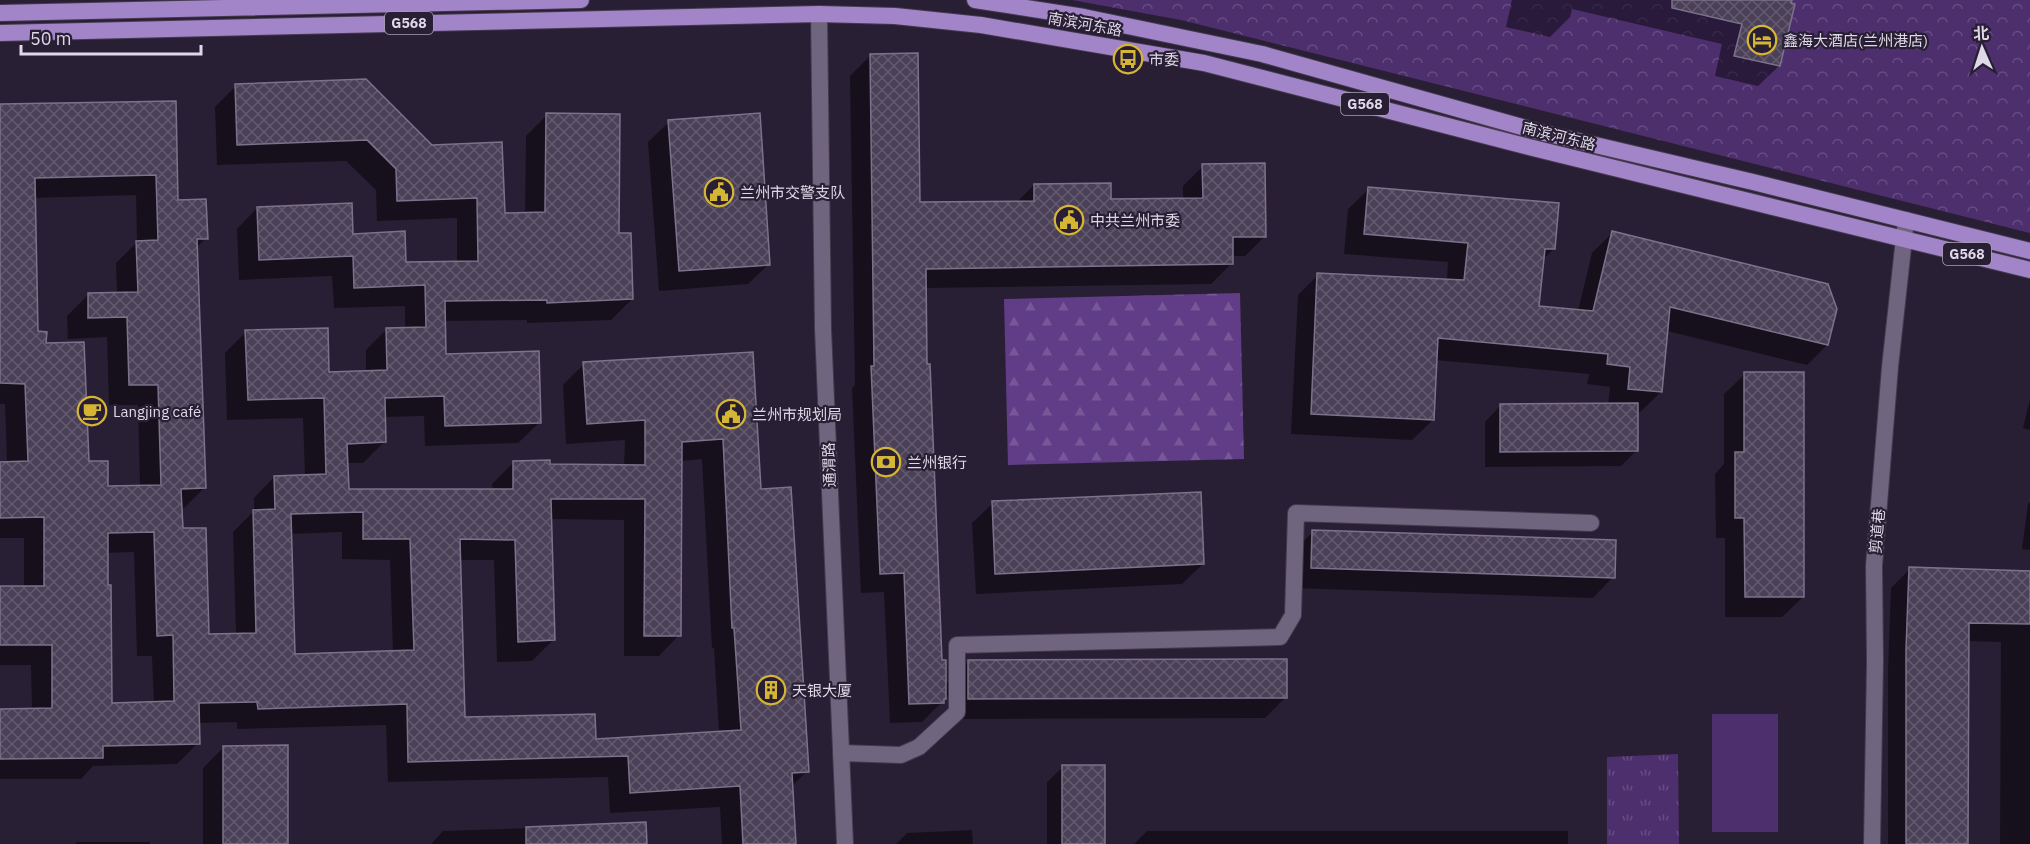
<svg xmlns="http://www.w3.org/2000/svg" width="2030" height="844" viewBox="0 0 2030 844" font-family="'IBM Plex Sans','Noto Sans SC',sans-serif">
	<defs>
		<pattern id="grass-tufts" width="24" height="20" patternUnits="userSpaceOnUse" patternTransform="scale(1.5)"><rect width="24" height="20" fill="#4e2f6e"/><path d="M3 7l-1-3M5 7V3M7 7l1-3M15 17l-1-3M17 17v-4M19 17l1-3" fill="none" stroke="#674c83"/></pattern>
		<pattern id="forest-firs" width="22" height="20" patternUnits="userSpaceOnUse" patternTransform="scale(1.5)"><rect width="22" height="20" fill="#613c87"/><path d="M5 1l3.5 6h-7zM16 11l3.5 6h-7z" fill="#775798"/></pattern>
		<pattern id="park-crowns" width="20" height="18" patternUnits="userSpaceOnUse" patternTransform="scale(1.5)"><rect width="20" height="18" fill="#4e2f6e"/><path d="M2 6a3 3 0 1 1 6 0M12 15a3 3 0 1 1 6 0" fill="none" stroke="#674c83"/></pattern>
		<pattern id="building-cross-hatch" width="8" height="8" patternUnits="userSpaceOnUse" patternTransform="scale(1.5)"><rect width="8" height="8" fill="#4a4057"/><path d="M0 0l8 8M0 8l8-8" fill="none" stroke="#645b6f"/></pattern>
	</defs>
	<rect width="100%" height="100%" fill="#291f34"/>
	<path fill="url(#grass-tufts)" d="M1678 754 1679 844H1607V757Z"/>
	<path fill="url(#forest-firs)" d="M1240 293 1244 459 1008 465 1004 299Z"/>
	<path fill="url(#park-crowns)" d="M1072 0H2030V233L1181 20Z"/>
	<path fill="#4e2f6e" d="M1712 714H1778V832H1712Z"/>
	<path fill="#0007" fill-rule="evenodd" d="M1512 0H1790L1779 66 1758 86 1715 76 1722 44 1572 9 1570 17 1550 37 1506 27Z
		M870 56 919 204 1017 202 1034 185 1109 201 1183 200V186L1203 166 1265 236 1245 256H1231V264L1211 284 925 288 926 366 941 662 945 685 968 662 1285 698 1265 718 948 719V696L922 722 890 723 884 592 861 593 852 388 855 385 850 76Z
		M365 81 503 214H525L526 136 547 115 617 235 632 299 611 320 527 323V320L444 321V355L539 423 518 443 425 446 424 416 384 417V442L363 463H346L347 490 493 491 492 484 513 463 549 466H624L625 440 566 444 563 385 584 364 751 354 760 490 807 771 791 787 794 844H722L720 807 610 813 608 777 388 782 386 725 237 729V722L198 723V743L177 764 93 766 81 779H0V710H32L31 665H0V588H24V538H0V463H7L5 404H0V105L174 102 176 201 206 238 196 248 205 487 184 508H180L181 530 207 636 236 635 233 532 254 511V498L274 477 305 476 303 418 227 420 225 353 246 332 328 373 366 372V350L387 329H405V306L334 308 332 276 239 280 237 229 257 208 351 235 404 264 457 263V218L377 221 376 190 346 161 217 165 215 107 236 86ZM136 195 137 242 116 263 117 294 88 295 67 316 68 339 107 337 109 405H138L140 487 107 488 87 463 45 345 36 333 33 198ZM702 459 712 648H714L719 733 595 741 464 719 459 560H494L497 662 532 661 553 640 550 519 624 520V656H659L679 635 680 461ZM342 532V559L390 560 393 652 293 655 290 534ZM134 552 137 656H152L154 703 111 704 107 553Z
		M669 122 769 264 748 284 659 291 648 142Z
		M1369 189 1554 249 1542 260 1537 308 1578 311 1592 253 1612 233 1827 345 1807 365 1667 331 1661 392 1640 412H1636L1637 450 1621 466 1485 467V422L1500 406 1608 405 1610 387 1587 384 1589 374 1435 360 1433 420 1412 440 1291 434 1298 295 1318 275 1447 280 1448 262 1344 254 1348 209Z
		M1745 374 1803 597 1782 617H1725V538H1716L1715 474 1724 464V394Z
		M2030 399V430L2023 428Z
		M2030 502V550L2022 549 2028 504Z
		M993 503 1203 564 1182 584 976 594 972 523Z
		M1313 532 1613 577 1593 598 1291 588 1292 552Z
		M1910 569 2030 572V844H2000L2001 642 1967 641V844H1888V670L1891 588Z
		M223 748 287 844H203V768Z
		M1063 767 1103 844H1047V782Z
		M645 824V844H431L443 831Z
		M972 830 973 844H896L907 833Z
		M1147 831H1568V844H1134Z
		M77 842H150V844H75Z"/>
	<path fill="url(#building-cross-hatch)" stroke="#7c728b" stroke-width="1.5" fill-rule="evenodd" d="M1672 0H1792L1791 3 1795 4 1780 66 1734 56 1742 24 1672 8Z
		M918 53 920 202 1034 201V184L1111 183V199L1203 198 1202 164 1265 163 1266 237H1233V264L926 269 927 364H930L942 660H946V699H944V703L909 704 904 573 880 574 871 366H874L870 54Z
		M366 79 432 145 502 142 505 213 545 212 546 113 620 114 619 233H631L633 299 547 303V300L445 301 446 354 539 351 541 423 445 426 444 396 385 398 386 442 347 444 349 489H513V461L550 460V464L645 465V420L587 424 583 362 753 352 761 489 791 487 809 772 792 773 796 844H743L740 786 630 793 628 756 408 762 407 704 258 709 257 702 199 703 200 744 103 746V758L0 759V709L52 708V645H0V586H44V517L0 518V462L28 461 25 384 0 383V104L176 101 178 200 206 199 208 239H197L206 488 181 489 183 528H206L209 634 256 633 253 510 275 509 274 476 326 474 324 398 248 400 245 330 328 328 329 372 387 370 386 328 426 327 425 285 354 288 353 256 259 260 257 207 352 203 353 234 405 231 406 262 478 261 477 198 397 201 396 169 367 140 237 145 235 84ZM156 175 158 240 136 241 138 292 88 293V318L127 317 129 385H158L161 485 108 486V461H89L84 342 46 343 47 332 38 331 35 178ZM723 439 732 628H734L741 730 596 739 595 714 465 717 460 539 515 540 518 642 555 640 551 499H645L644 636H681L682 442ZM363 512V539H410L414 650 295 654 291 514ZM154 532 157 636 173 635 174 701 112 703 111 585H108V533Z
		M760 113 770 265 679 271 668 120Z
		M1368 187 1559 203 1555 249H1545L1539 306 1593 311 1612 231 1828 284 1837 309 1828 345 1670 307 1662 392 1628 389 1630 367 1607 364 1608 354 1438 338 1434 420 1311 414 1317 273 1464 280 1468 243 1364 234Z
		M1744 372H1804V597H1745L1744 518H1735V452H1744Z
		M1638 403V451L1500 452V404Z
		M1201 492 1204 564 995 574 992 501Z
		M1312 530 1616 540 1615 578 1311 568Z
		M1909 567 2030 571V624L1969 623 1968 844H1906V650Z
		M1287 659V698L968 699V660Z
		M288 745V844H223V746Z
		M1062 765H1105V844H1062Z
		M646 822 647 844H526V827Z"/>
	<g fill="none" stroke-linecap="round" stroke-linejoin="round">
		<g stroke="#433a4d" stroke-width="18">
			<path id="minor" d="M841 753 901 755 919 747 957 712V645L1280 637 1293 615 1296 513 1591 523"/>
		</g>
		<g stroke="#433a4d" stroke-width="18">
			<path id="tertiary" d="M819 14 823 329 845 844
				M1872 844 1875 661 1874 566 1890 367 1906 220"/>
		</g>
		<g stroke="#433a4d" stroke-width="18">
			<path id="trunk" d="M975 0 1084 17 1262 54 1540 132 1753 182 2030 251
				M0 13 581 0
				M0 33 819 14 895 16 981 25 1204 63 1537 149 2030 270"/>
		</g>
		<use href="#minor" stroke="#70657e" stroke-width="16"/>
		<use href="#tertiary" stroke="#70657e" stroke-width="16"/>
		<use href="#trunk" stroke="#a284c8" stroke-width="16"/>
	</g>
	<defs>
		<g id="hotel-ring" transform="scale(1.5)"><circle r="9.5" fill="#291f34" stroke="#d5b534" stroke-width="1.5"/><path d="M-6-4.5h1.5V1H6V5H4.5V3h-9V5H-6ZM-4 0a1.8 1.8 0 1 1 3.6 0ZM.5 0V-2.5h3Q6-2.5 6 0Z" fill="#d5b534"/></g>
		<g id="bus-ring" transform="scale(1.5)"><circle r="9.5" fill="#291f34" stroke="#d5b534" stroke-width="1.5"/><path d="M-5-6H5V4H4V6H2V4H-2V6H-4V4H-5ZM-3.5-4V0h7V-4ZM-3.5 1.2v1.5H-2V1.2ZM2 1.2v1.5H3.5V1.2Z" fill="#d5b534"/></g>
		<g id="civic-ring" transform="scale(1.5)"><circle r="9.5" fill="#291f34" stroke="#d5b534" stroke-width="1.5"/><path d="M-.6-6.5H3V-4.5H.6V-3L4-1V1h2V6H-6V1h2V-1L-.6-3ZM-1.2 2.5V6h2.4V2.5Z" fill="#d5b534"/></g>
		<g id="cafe-ring" transform="scale(1.5)"><circle r="9.5" fill="#291f34" stroke="#d5b534" stroke-width="1.5"/><path d="M-5.5-4.5H6V0H3Q3 3.5 0 3.5H-2.5Q-5.5 3.5-5.5 0ZM3-3.2v2h1.7v-2ZM-6 4.5H4V6H-6Z" fill="#d5b534"/></g>
		<g id="bank-ring" transform="scale(1.5)"><circle r="9.5" fill="#291f34" stroke="#d5b534" stroke-width="1.5"/><path d="M-6-4H6V4H-6ZM0-2.3a2.3 2.3 0 1 0 0 4.6a2.3 2.3 0 1 0 0-4.6Z" fill="#d5b534"/></g>
		<g id="building-ring" transform="scale(1.5)"><circle r="9.5" fill="#291f34" stroke="#d5b534" stroke-width="1.5"/><path d="M-4-6H4V6H1V3H-1V6H-4ZM-2.5-4.3h1.7v1.8h-1.7ZM.8-4.3h1.7v1.8H.8ZM-2.5-1h1.7V.8h-1.7ZM.8-1h1.7V.8H.8Z" fill="#d5b534"/></g>
	</defs>
	<g fill-rule="evenodd">
		<use href="#hotel-ring" x="1762" y="40"/>
		<use href="#bus-ring" x="1128" y="59"/>
		<use href="#civic-ring" x="719" y="192"/>
		<use href="#civic-ring" x="1069" y="220"/>
		<use href="#cafe-ring" x="92" y="411"/>
		<use href="#civic-ring" x="731" y="414"/>
		<use href="#bank-ring" x="886" y="462"/>
		<use href="#building-ring" x="771" y="690"/>
	</g>
	<g text-anchor="middle" dominant-baseline="central" stroke-width="4.5" stroke-linejoin="round" paint-order="stroke">
		<g fill="#291f34" stroke="#a8a0b1" stroke-width="1.5">
			<rect x="385" y="12" width="48" height="22" rx="4.5"/>
			<rect x="1341" y="93" width="48" height="22" rx="4.5"/>
			<rect x="1943" y="243" width="48" height="22" rx="4.5"/>
		</g>
		<g font-size="14" font-weight="bold" fill="#ded8e7">
			<text x="409" y="23">G568</text>
			<text x="1365" y="104">G568</text>
			<text x="1967" y="254">G568</text>
		</g>
		<g font-size="15" fill="#ded8e7" stroke="#291f34">
			<text transform="translate(1085 24) rotate(10)">南滨河东路</text>
			<text transform="translate(1559 136) rotate(14)">南滨河东路</text>
			<text transform="translate(829 465) rotate(-92)">通渭路</text>
			<text transform="translate(1877 531) rotate(-85)">剪道巷</text>
		</g>
		<g font-size="15" fill="#ded8e7" stroke="#291f34" text-anchor="start">
			<text x="1783" y="40">鑫海大酒店(兰州港店)</text>
			<text x="1149" y="59">市委</text>
			<text x="740" y="192">兰州市交警支队</text>
			<text x="1090" y="220">中共兰州市委</text>
			<text x="113" y="411">Langjing café</text>
			<text x="752" y="414">兰州市规划局</text>
			<text x="907" y="462">兰州银行</text>
			<text x="792" y="690">天银大厦</text>
		</g>
	</g>
	<g transform="translate(1982 48) rotate(357)" stroke="#291f34" stroke-width="4.5" paint-order="stroke">
	<path d="M0-4.5L10 22L0 15L-10 22Z" fill="#ded8e7"/>
	<text y="-9" font-size="16" font-weight="bold" text-anchor="middle" fill="#ded8e7">北</text>
	</g>
	<path d="M21 45v9h180v-9" fill="none" stroke="#ded8e7" stroke-width="3"/>
	<text x="30" y="45" font-size="18" fill="#ded8e7" stroke="#291f34" stroke-width="4.5" paint-order="stroke">50 m</text>
</svg>
